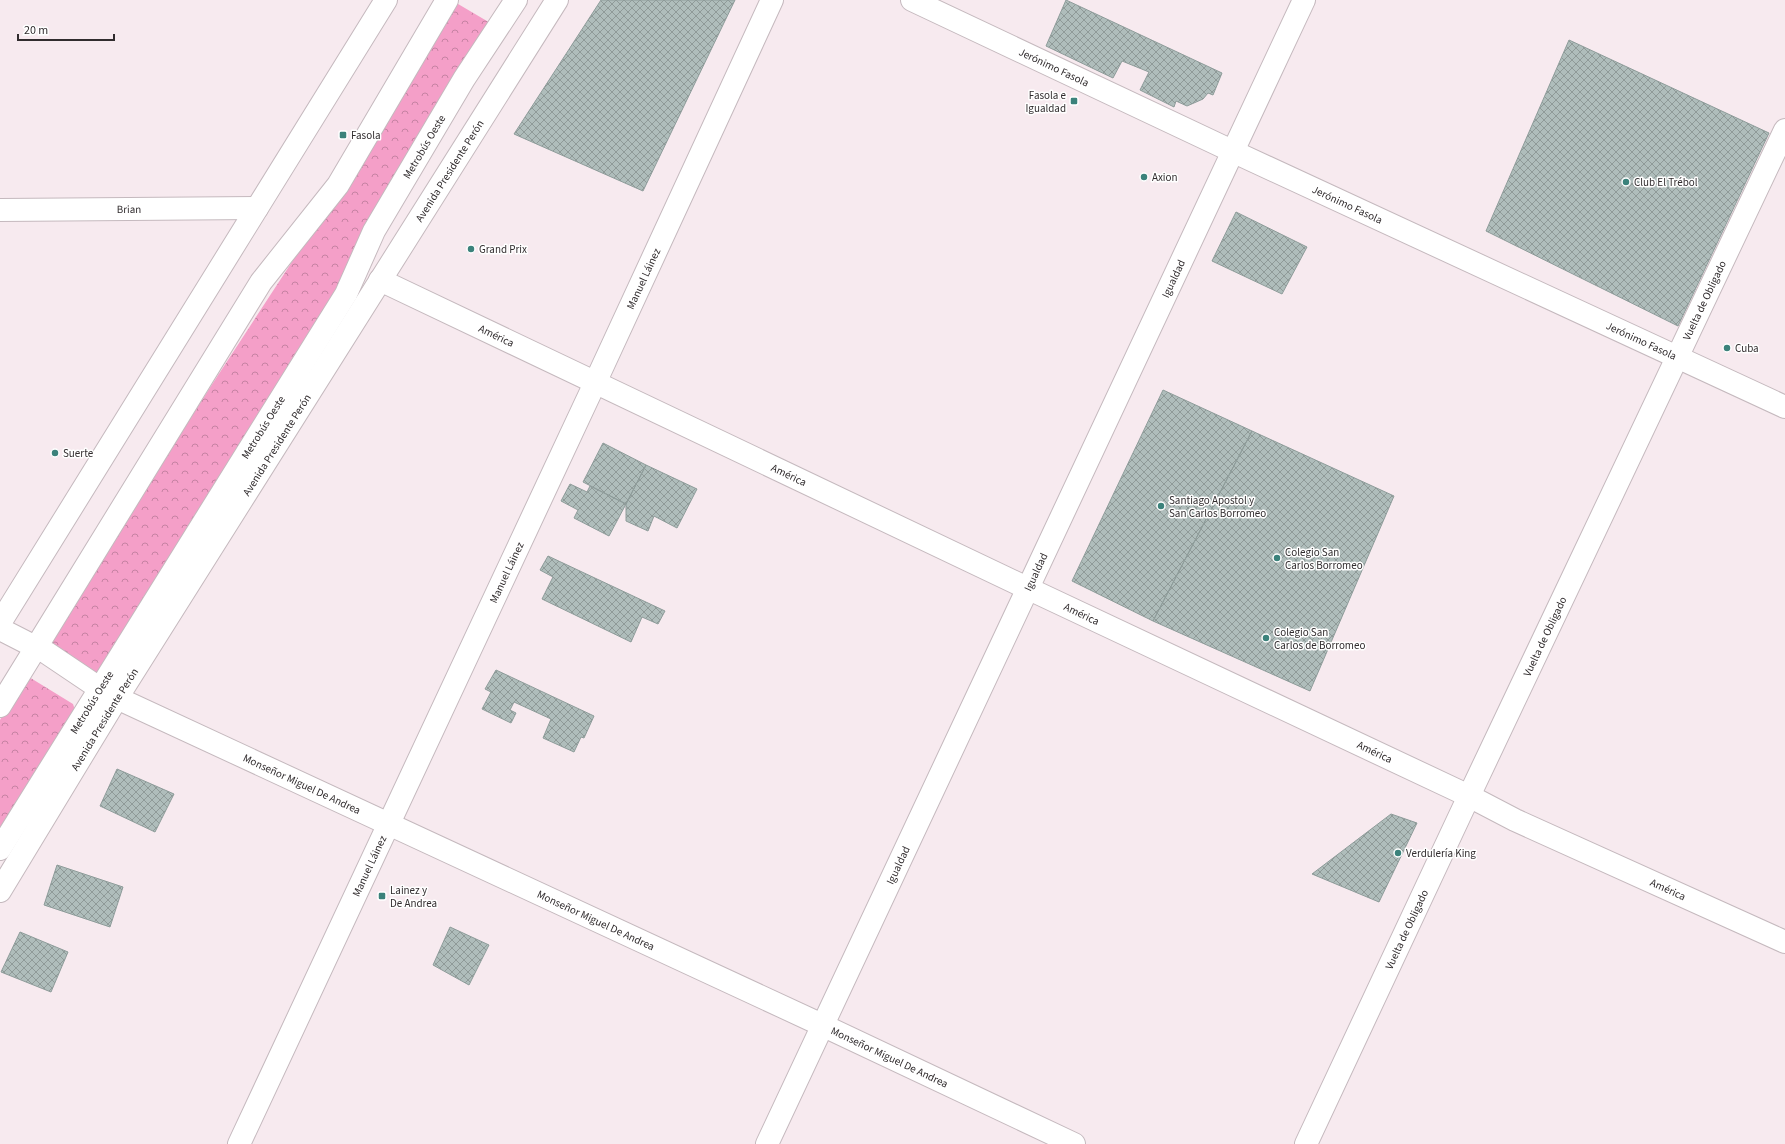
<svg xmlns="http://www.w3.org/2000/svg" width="1785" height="1144" viewBox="0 0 1785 1144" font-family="'Source Sans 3',sans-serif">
	<defs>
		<pattern id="park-crowns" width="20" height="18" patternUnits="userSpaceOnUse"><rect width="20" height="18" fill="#f49fc8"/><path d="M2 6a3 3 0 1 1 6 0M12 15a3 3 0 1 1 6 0" fill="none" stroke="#c682a3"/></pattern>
		<pattern id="building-cross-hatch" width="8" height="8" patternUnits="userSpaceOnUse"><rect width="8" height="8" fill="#afbdbb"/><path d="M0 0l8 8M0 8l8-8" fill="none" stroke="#8f9a98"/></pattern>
	</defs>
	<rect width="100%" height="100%" fill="#f7eaef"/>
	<path fill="url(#park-crowns)" d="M453 1 492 24 345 282 100 677 50 647 51 637 211 386 333 199Z
		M29 677 73 704 76 713 0 840V720L14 696Z"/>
	<path fill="url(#building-cross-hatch)" stroke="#8e9c9a" d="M601 0H735L643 191 514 134Z
		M1066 0 1222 73 1213 95 1208 93 1203 99 1187 106 1176 101 1174 107 1140 90 1149 72 1122 61 1113 78 1046 46Z
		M1569 40 1769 133 1678 326 1486 231Z
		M1236 212 1307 247 1282 294 1212 261Z
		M1163 390 1252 431 1153 621 1072 581Z
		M1252 431 1394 496 1310 691 1153 621Z
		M603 443 646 465 626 504 583 482Z
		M646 465 697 489 677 528 654 516 648 531 626 521V504Z
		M570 484 587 492 590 486 626 504 609 536 574 518 578 510 561 501Z
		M548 556 665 611 658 624 642 617 631 642 542 599 553 577 540 570Z
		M496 670 594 716 584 738 581 737 574 752 543 738 551 719 514 702 510 710 516 713 511 723 482 709 491 692 485 689Z
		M117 769 174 794 155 832 100 806Z
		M1391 814 1417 823 1379 902 1312 874Z
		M57 865 123 887 110 927 44 905Z
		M450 927 489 945 469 985 433 965Z
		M20 932 68 952 51 992 1 972Z"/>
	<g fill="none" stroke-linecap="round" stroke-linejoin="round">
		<g stroke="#c5b9be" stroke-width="24">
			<g id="minor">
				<path id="s1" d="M912 0 1232 151 1785 407"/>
				<path id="s2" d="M0 210 257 208"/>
				<path id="s3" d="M380 280 1027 588 1469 796 1515 820 1785 942"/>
				<path id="s4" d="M0 629 47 653 99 688 117 698 822 1025 1074 1144"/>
				<path d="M0 706 261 282 338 185 447 0"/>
				<path id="s5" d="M0 849 346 294 374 231 464 79 516 0"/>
				<path id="s6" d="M239 1144 595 383 772 0"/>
				<path id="s7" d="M767 1144 1304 0"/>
				<path id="s8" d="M1306 1144 1469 796 1785 130"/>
			</g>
		</g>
		<g stroke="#c5b9be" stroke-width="24">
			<g id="major">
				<path d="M0 623 386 0"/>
				<path id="s9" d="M0 891 117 698 557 0"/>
			</g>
		</g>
		<use href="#minor" stroke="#fff" stroke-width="22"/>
		<use href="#major" stroke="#fff" stroke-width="22"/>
	</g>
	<g fill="#3b827b" stroke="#fff" stroke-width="1.5">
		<rect x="1070" y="97" width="8" height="8" rx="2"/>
		<rect x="339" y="131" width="8" height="8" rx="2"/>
		<circle cx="1144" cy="177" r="4"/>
		<circle cx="1626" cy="182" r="4"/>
		<circle cx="471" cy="249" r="4"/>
		<circle cx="1727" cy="348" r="4"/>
		<circle cx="55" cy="453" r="4"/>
		<circle cx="1161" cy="506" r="4"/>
		<circle cx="1277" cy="558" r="4"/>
		<circle cx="1266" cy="638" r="4"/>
		<circle cx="1398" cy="853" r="4"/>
		<rect x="378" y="892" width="8" height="8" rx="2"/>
	</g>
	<g text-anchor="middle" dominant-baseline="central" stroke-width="3" stroke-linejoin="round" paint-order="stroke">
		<g font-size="11" fill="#312c2e" stroke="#fff">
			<text stroke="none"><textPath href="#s1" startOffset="157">Jerónimo Fasola</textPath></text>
			<text stroke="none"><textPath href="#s5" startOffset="821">Metrobús Oeste</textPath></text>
			<text stroke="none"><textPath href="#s9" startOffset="849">Avenida Presidente Perón</textPath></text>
			<text stroke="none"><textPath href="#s1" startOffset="481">Jerónimo Fasola</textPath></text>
			<text stroke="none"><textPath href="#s2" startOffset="129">Brian</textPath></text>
			<text stroke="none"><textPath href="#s7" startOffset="956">Igualdad</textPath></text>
			<text stroke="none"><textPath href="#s6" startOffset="955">Manuel Láinez</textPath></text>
			<text stroke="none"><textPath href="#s8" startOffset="933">Vuelta de Obligado</textPath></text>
			<text stroke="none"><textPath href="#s3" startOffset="129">América</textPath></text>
			<text stroke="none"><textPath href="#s1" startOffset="805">Jerónimo Fasola</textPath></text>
			<text stroke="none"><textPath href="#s5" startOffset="497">Metrobús Oeste</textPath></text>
			<text stroke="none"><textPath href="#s9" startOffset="525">Avenida Presidente Perón</textPath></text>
			<text stroke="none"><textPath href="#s3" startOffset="453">América</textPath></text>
			<text stroke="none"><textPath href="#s7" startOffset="632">Igualdad</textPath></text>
			<text stroke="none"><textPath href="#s6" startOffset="631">Manuel Láinez</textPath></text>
			<text stroke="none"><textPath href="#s3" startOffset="777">América</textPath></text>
			<text stroke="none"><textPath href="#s8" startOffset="561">Vuelta de Obligado</textPath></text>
			<text stroke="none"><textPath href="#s5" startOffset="173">Metrobús Oeste</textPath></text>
			<text stroke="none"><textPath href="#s9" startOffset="201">Avenida Presidente Perón</textPath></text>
			<text stroke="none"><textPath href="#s3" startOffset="1101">América</textPath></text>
			<text stroke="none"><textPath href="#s4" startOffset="340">Monseñor Miguel De Andrea</textPath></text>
			<text stroke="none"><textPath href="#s7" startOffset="308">Igualdad</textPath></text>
			<text stroke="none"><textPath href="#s6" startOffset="307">Manuel Láinez</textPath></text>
			<text stroke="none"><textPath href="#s3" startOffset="1425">América</textPath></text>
			<text stroke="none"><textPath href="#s4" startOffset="664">Monseñor Miguel De Andrea</textPath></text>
			<text stroke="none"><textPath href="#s8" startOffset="237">Vuelta de Obligado</textPath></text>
			<text stroke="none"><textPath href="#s4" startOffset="988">Monseñor Miguel De Andrea</textPath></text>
		</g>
		<g font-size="11" fill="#312c2e" stroke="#fff" text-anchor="start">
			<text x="1066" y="95" text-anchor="end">Fasola e<tspan x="1066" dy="13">Igualdad</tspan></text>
			<text x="351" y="135">Fasola</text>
			<text x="1152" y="177">Axion</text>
			<text x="1634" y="182">Club El Trébol</text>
			<text x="479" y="249">Grand Prix</text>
			<text x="1735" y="348">Cuba</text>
			<text x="63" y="453">Suerte</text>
			<text x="1169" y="500">Santiago Apostol y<tspan x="1169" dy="13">San Carlos Borromeo</tspan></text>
			<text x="1285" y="552">Colegio San<tspan x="1285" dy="13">Carlos Borromeo</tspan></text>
			<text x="1274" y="632">Colegio San<tspan x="1274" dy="13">Carlos de Borromeo</tspan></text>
			<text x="1406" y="853">Verdulería King</text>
			<text x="390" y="890">Lainez y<tspan x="390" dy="13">De Andrea</tspan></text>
		</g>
	</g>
	<path d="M18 34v6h96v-6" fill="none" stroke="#312c2e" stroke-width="2"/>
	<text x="24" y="34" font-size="12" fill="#312c2e" stroke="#ffffff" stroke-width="3" paint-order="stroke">20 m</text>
</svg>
